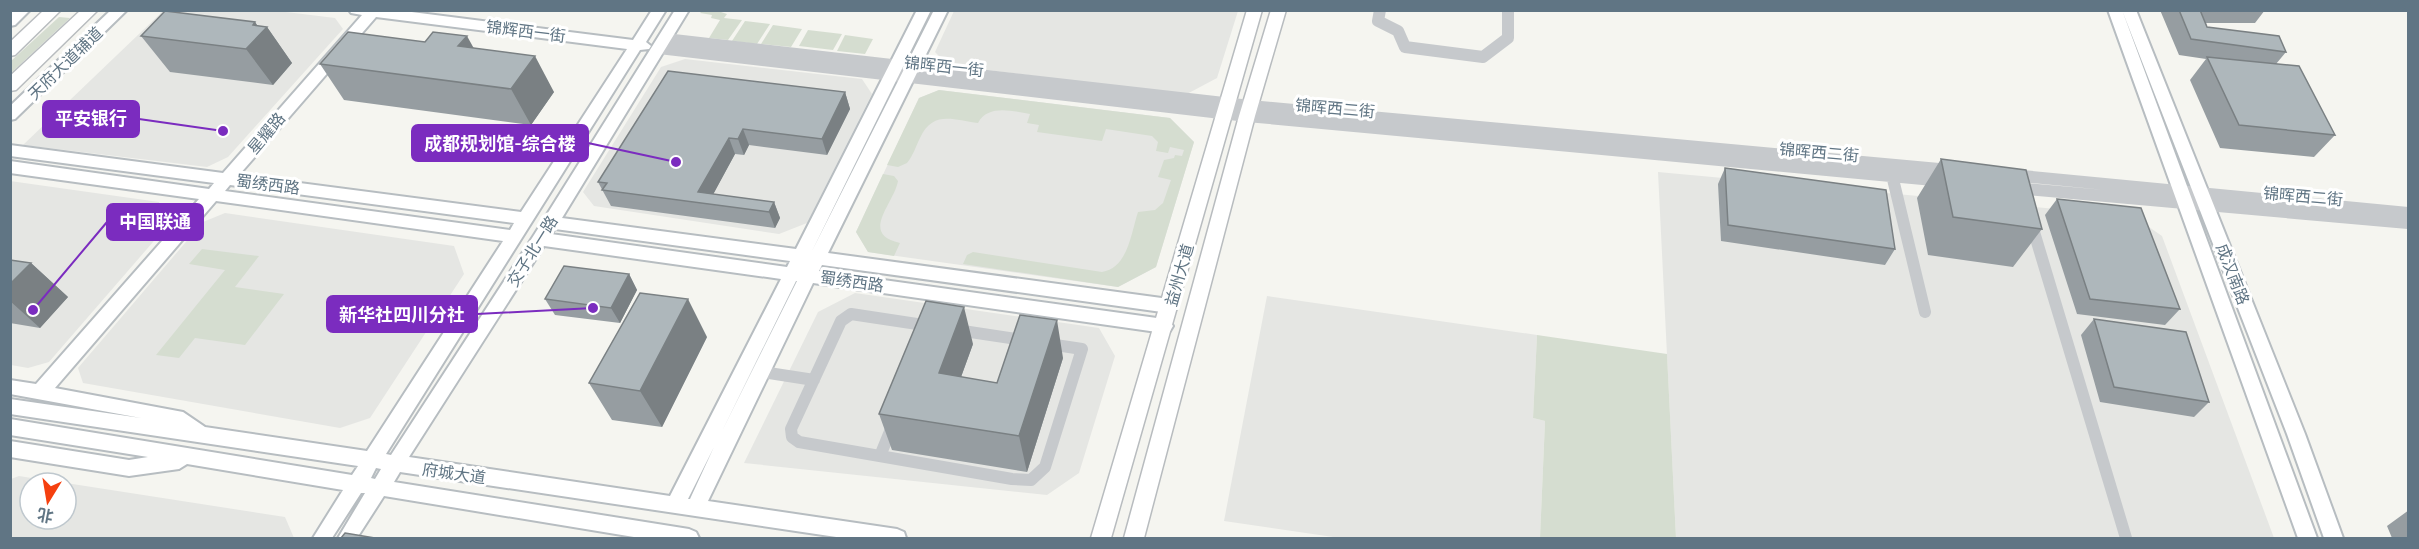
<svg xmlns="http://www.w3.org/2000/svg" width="2419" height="549" viewBox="0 0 2419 549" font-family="Manrope,'Noto Sans SC',sans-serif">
	<rect width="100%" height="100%" fill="#f5f5f0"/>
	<path fill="#e5e6e3" d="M163 11H278L335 18 343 29 228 157 207 167 23 145Z
		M954 11H1238L1217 78 1185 95 948 65 935 52Z
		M685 59 862 79 872 94 807 223 779 234 594 206 583 192 661 67Z
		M939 90 1170 118 1194 142 1156 267 1118 287 868 252 856 232 919 98Z
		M1658 172 2133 216 2162 236 2274 538H1676Z
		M10 181 159 202 166 227 49 362 28 368 11 365Z
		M225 213 454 246 464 274 370 418 340 428 83 383 78 368 203 222Z
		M855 293 1099 328 1115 356 1079 473 1047 495 744 463 818 312Z
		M1267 296 1537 335 1533 418 1545 421 1540 538H1340L1224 521Z
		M19 476 63 483H30V519H66V483L285 517 294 538H11V479Z"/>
	<path fill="#d5ddd0" d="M702 11H718L727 14 724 18 742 20 728 40 709 38 720 20 711 18 712 15 700 13Z
		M59 17 70 18 11 73V61Z
		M745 21 770 24 757 44 732 41Z
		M773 25 802 29 791 47 761 44Z
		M808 30 842 34 833 50 799 46Z
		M845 35 873 39 865 54 837 51Z
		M939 90 1170 118 1194 142 1156 267 1118 287 963 264 967 255 973 252 1102 272C1128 268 1131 233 1138 212L1155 210 1163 203 1171 180 1158 177 1164 160 1174 158 1175 155 1182 156 1184 150 1170 147 1168 153 1156 151 1158 142 1152 136 1106 129 1102 141 1037 132 1039 125 1027 123 1030 114C1012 111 988 104 978 123 953 120 933 110 920 138 916 146 913 156 907 163L898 167 887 165 919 98Z
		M883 174 894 176 898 181C894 204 859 234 900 243L894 256 868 252 856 232Z
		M202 249 259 256 235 287 284 294 245 345 195 338 179 358 156 355 225 270 189 264Z
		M1537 335 1667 354 1676 538H1540L1545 421 1533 418Z"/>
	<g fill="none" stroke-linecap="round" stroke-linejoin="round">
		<g stroke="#b7bdc1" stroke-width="4">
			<path id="secondary" d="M14 10H30L15 25 10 26V14Z
				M111 10H127L15 119 10 120V106Z
				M349 10H396L633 40 652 10H666L646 42 651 46 649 49 640 50 386 454 391 455 534 235 675 10H689L562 218 796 249 917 10H931L812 251 934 10H948L828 253 1169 299 1175 301 1177 306 1175 311 1169 313 822 265 819 271 1164 319 1170 321 1173 326 1170 331 1164 333 813 283 708 501 897 529 904 532 906 538H843L400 472 394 482 689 529 696 532 699 538H640L384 496 357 538H338L365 493H361L332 538H313L343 490 187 464 179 469 129 476 10 457V441L129 460 148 457 10 435V419L352 475 358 466 10 414V399L141 418 10 394V380L36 384 199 199 10 173V161L209 189 214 183 10 156V145L223 173 362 15 351 13ZM376 17 627 49 521 212 239 175ZM230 185 514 223 510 230 225 191ZM216 201 503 241 367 451 205 427 183 412 55 388ZM555 229 790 261 787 267 551 234ZM544 246 781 279 670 496 409 457ZM796 281H797L722 431ZM714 447 690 499H688ZM376 468 381 469 375 479 371 478Z
				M2108 10H2122L2317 538H2298Z
				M2122 10H2136L2305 434 2343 538H2324L2287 434Z"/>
		</g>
		<g stroke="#b8bcbf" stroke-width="3">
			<path id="primary" d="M44 10H61L15 55 10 56V42Z
				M81 10H98L16 90 10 91V76Z
				M1247 10H1262L1111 538H1091Z
				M1271 10H1286L1255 116 1144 538H1124L1239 116Z"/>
		</g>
		<path stroke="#c6c9cc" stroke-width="12" d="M1380 10 1378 21 1398 31 1405 47 1483 57 1508 38V10
			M665 39 1250 106 1950 170
			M659 48 1247 116 1944 181
			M1892 175 1925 312
			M2012 175 2408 213
			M2015 188 2408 223
			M2031 222 2126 538
			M851 314 1082 349 1045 467 1031 480 1012 479 799 442 792 437 791 429 841 321Z
			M762 372 814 380
			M880 456 893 424"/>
		<use href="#secondary" fill="#fff" fill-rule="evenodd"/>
		<use href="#primary" fill="#fff" fill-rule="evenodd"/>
	</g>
	<path fill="#969da1" d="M2160 10H2265L2255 23H2206L2207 27 2286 52 2276 64 2335 135 2314 157 2220 148 2190 80 2206 59 2179 55Z
		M257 26 267 27 292 63 273 85 170 72 141 36Z
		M474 48 554 92 531 125 344 100 320 64Z
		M845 92 850 109 827 155 749 145 744 155 735 154 713 194 774 202 780 218 775 228 611 206 598 182Z
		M1941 159 2042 229 2013 267 1928 255 1917 198Z
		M1725 168 1895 249 1885 265 1721 241 1718 184Z
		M2057 199 2180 309 2165 325 2077 314 2045 215Z
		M10 260 31 263 68 297 40 328 10 323Z
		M629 274 637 290 620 323 555 315 545 299Z
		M2094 319 2209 402 2194 417 2100 402 2081 335Z
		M707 337 662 427 612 420 589 383Z
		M973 344 961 377 997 383 1063 358 1027 472 892 450 879 414Z
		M2409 510V538H2392L2387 526Z"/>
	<path fill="#7a8083" d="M255 22 262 32 267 27 292 63 273 85 246 49 253 25Z
		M467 36 487 72 458 46Z
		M535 56 554 92 531 125 511 89Z
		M845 92 850 109 827 155 822 139Z
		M743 129 749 145 744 155 738 139Z
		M729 138 735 154 708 204 698 192Z
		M774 202 780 218 775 228 769 212Z
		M31 263 68 297 40 328 10 301V284Z
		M629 274 637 290 620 323 611 308Z
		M688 299 707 337 662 427 640 391Z
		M964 307 973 344 949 410 939 373Z
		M1057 320 1063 358 1027 472 1019 436Z"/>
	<path fill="#aeb7bb" stroke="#7a8083" stroke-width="1.5" d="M2179 10H2200L2207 27 2279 36 2286 52 2191 39Z
		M165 11 255 22 253 25 267 27 246 49 141 36Z
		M348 32 425 42 433 32 467 36 458 46 535 56 511 89 320 64Z
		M2207 57 2299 66 2335 135 2239 125Z
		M668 71 845 92 822 139 743 129 738 139 729 138 698 192 774 202 769 212 602 190 607 183 598 182Z
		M1941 159 2026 170 2042 229 1953 217Z
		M1725 168 1886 190 1895 249 1728 225Z
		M2057 199 2141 208 2180 309 2090 299Z
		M10 260 31 263 10 284Z
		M564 266 629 274 611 308 545 299Z
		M640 293 688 299 640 391 589 383Z
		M926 301 964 307 939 373 997 383 1020 315 1057 320 1019 436 879 414Z
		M2094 319 2186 332 2209 402 2114 387Z
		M345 533 375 538H341Z"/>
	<g text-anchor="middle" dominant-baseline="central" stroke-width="6" stroke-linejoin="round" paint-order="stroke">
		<g font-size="16" fill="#607584" stroke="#fff">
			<text transform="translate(526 31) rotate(7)">锦辉西一街</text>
			<text transform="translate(65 63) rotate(-44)">天府大道辅道</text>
			<text transform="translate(944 66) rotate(6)">锦晖西一街</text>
			<text transform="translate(1335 108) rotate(5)">锦晖西二街</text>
			<text transform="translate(266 133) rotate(-50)">星耀路</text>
			<text transform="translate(1819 152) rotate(5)">锦晖西二街</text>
			<text transform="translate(268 184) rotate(7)">蜀绣西路</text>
			<text transform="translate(2303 196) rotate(5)">锦晖西二街</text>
			<text transform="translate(532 251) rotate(-58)">交子北一路</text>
			<text transform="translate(2233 274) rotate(69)">成汉南路</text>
			<text transform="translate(1179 275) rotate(-74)">益州大道</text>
			<text transform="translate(852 281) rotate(8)">蜀绣西路</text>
			<text transform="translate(454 473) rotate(8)">府城大道</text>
		</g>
	</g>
	<path fill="none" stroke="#7b2cbf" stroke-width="2" d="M223 131L139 119M676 162L588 143M33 310L107 222M593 308L477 314"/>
	<g fill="#7b2cbf" stroke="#fff" stroke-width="2">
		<circle cx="223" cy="131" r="6"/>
		<circle cx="676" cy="162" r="6"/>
		<circle cx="33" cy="310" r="6"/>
		<circle cx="593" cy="308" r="6"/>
	</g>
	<g fill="#7b2cbf" stroke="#7b2cbf" stroke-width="2">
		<rect x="43" y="101" width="96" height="36" rx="6"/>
		<rect x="412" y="125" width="176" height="36" rx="6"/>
		<rect x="107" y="204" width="96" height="36" rx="6"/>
		<rect x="327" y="296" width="150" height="36" rx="6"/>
	</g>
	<g font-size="18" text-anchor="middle" font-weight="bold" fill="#fff">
		<text x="91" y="125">平安银行</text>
		<text x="500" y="150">成都规划馆-综合楼</text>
		<text x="155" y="228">中国联通</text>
		<text x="402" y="321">新华社四川分社</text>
	</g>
	<rect width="2419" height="549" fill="none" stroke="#607584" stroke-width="24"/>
	<g transform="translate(48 501) rotate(191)"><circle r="28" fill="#ffffff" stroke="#bfc8ce" stroke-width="1.5"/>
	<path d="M0-4.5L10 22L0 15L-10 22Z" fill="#f5400f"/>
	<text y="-9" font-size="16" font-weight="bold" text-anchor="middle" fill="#607584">北</text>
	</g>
</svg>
